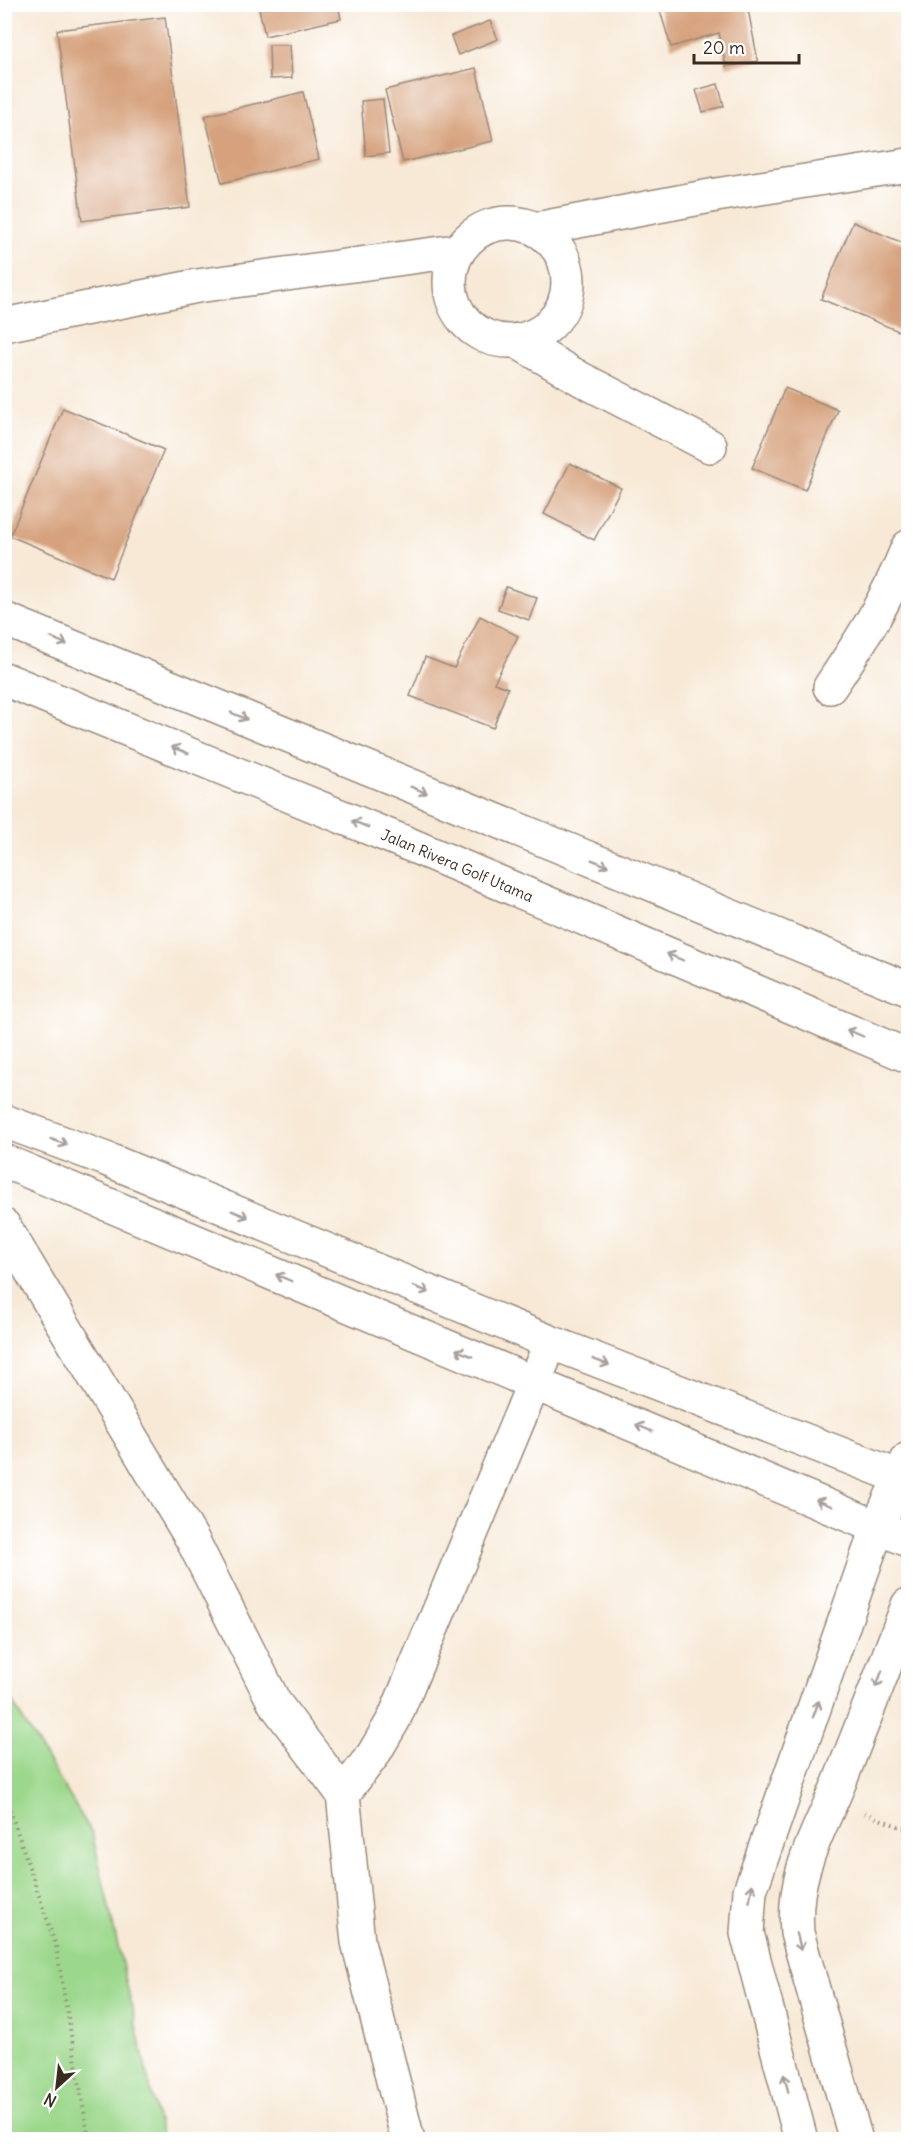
<svg xmlns="http://www.w3.org/2000/svg" width="913" height="2144" viewBox="0 0 913 2144" font-family="Delius,sans-serif">
	<rect width="100%" height="100%" fill="#fff"/>
	<filter id="ink" filterUnits="userSpaceOnUse"><feTurbulence type="fractalNoise" baseFrequency=".0167" numOctaves="2"/><feDisplacementMap in="SourceGraphic" scale="12" xChannelSelector="R" yChannelSelector="G"/><feConvolveMatrix kernelMatrix="1 2 1 2 8 2 1 2 1" color-interpolation-filters="sRGB"/></filter>
	<filter id="wash" filterUnits="userSpaceOnUse"><feTurbulence type="fractalNoise" baseFrequency=".008" numOctaves="4" result="noise"/><feDisplacementMap in="SourceGraphic" scale="24" xChannelSelector="R" yChannelSelector="G"/><feGaussianBlur stdDeviation="1.35" result="paint"/><feColorMatrix in="noise" values="0 0 0 0 0 0 0 0 0 0 0 0 0 0 0 0 0 1.4 0 .05"/><feComposite in="paint" operator="in"/></filter>
	<g filter="url(#wash)">
		<rect width="100%" height="100%" fill="#f7e9d6"/>
		<path fill="#9cd88c" stroke="#6c8155" stroke-width="1.5" d="M5 1690 92 1833 162 2139H5Z"/>
		<g id="blocks">
			<path fill="#d6a17c" d="M258 4H338L341 19 265 36Z
				M658 4H747L758 61 726 67 719 33 671 47Z
				M165 17 190 207 82 221 57 30Z
				M490 21 498 39 458 55 451 36Z
				M269 45H290L292 78 270 79Z
				M476 68 493 141 403 162 385 90Z
				M718 84 724 106 703 112 696 90Z
				M303 92 319 159 222 183 205 116Z
				M383 99 389 153 366 156 361 101Z
				M853 222 908 245V335L821 299Z
				M785 388 838 410 805 490 752 468Z
				M63 408 164 450 111 578 10 536Z
				M570 463 621 488 594 540 544 514Z
				M506 587 537 598 529 620 498 609Z
				M480 616 518 636 494 683 508 688 493 728 410 696 425 657 454 668Z"/>
		</g>
	</g>
	<g filter="url(#ink)">
		<use href="#blocks" fill-opacity="0" stroke="#998a7a" stroke-width="1.5"/>
		<g fill="none" stroke-linecap="round" stroke-linejoin="round">
			<g stroke="#998a7a" stroke-width="36">
				<g id="minor">
					<circle cx="509" cy="282" r="59"/>
					<path d="M536 229 716 195 908 165"/>
					<path d="M4 325 197 286 456 251"/>
					<path d="M516 341 581 379 710 446"/>
					<path d="M4 619 908 989"/>
					<path id="s1" d="M4 679 406 843 908 1056"/>
					<path d="M830 687C863 638 886 602 908 547"/>
					<path d="M4 1121 106 1159 550 1342 908 1480"/>
					<path d="M4 1161 908 1540"/>
					<path d="M4 1226 192 1539 274 1702 343 1794 358 1942 408 2140"/>
					<path d="M343 1794 373 1755 394 1719 543 1361"/>
					<path d="M801 2140 747 1933 750 1891 878 1526 908 1459"/>
					<path d="M856 2140 797 1933C792 1872 818 1835 840 1781 863 1722 886 1664 908 1605"/>
				</g>
			</g>
			<path stroke="#998a7a" stroke-width="4" stroke-dasharray="1.5 4.5" stroke-linecap="butt" d="M4 1793 56 1946 89 2140
				M864 1813 908 1830"/>
			<use href="#minor" stroke="#fff" stroke-width="33"/>
		</g>
		<defs><path id="oneway-shaft" d="M-6 0H5M1.5-3L5.5 0L1.5 3" fill="none" stroke-width="1.6" stroke-linecap="round" stroke-linejoin="round" transform="scale(1.5)"/></defs>
		<g stroke="#a79f9a">
			<use href="#oneway-shaft" transform="translate(59 641) rotate(23)"/>
			<use href="#oneway-shaft" transform="translate(239 716) rotate(23)"/>
			<use href="#oneway-shaft" transform="translate(180 750) rotate(-158)"/>
			<use href="#oneway-shaft" transform="translate(419 790) rotate(22)"/>
			<use href="#oneway-shaft" transform="translate(360 824) rotate(-158)"/>
			<use href="#oneway-shaft" transform="translate(600 863) rotate(22)"/>
			<use href="#oneway-shaft" transform="translate(675 957) rotate(-157)"/>
			<use href="#oneway-shaft" transform="translate(855 1033) rotate(-157)"/>
			<use href="#oneway-shaft" transform="translate(59 1142) rotate(20)"/>
			<use href="#oneway-shaft" transform="translate(240 1214) rotate(22)"/>
			<use href="#oneway-shaft" transform="translate(284 1278) rotate(-157)"/>
			<use href="#oneway-shaft" transform="translate(421 1289) rotate(22)"/>
			<use href="#oneway-shaft" transform="translate(464 1353) rotate(-157)"/>
			<use href="#oneway-shaft" transform="translate(601 1362) rotate(21)"/>
			<use href="#oneway-shaft" transform="translate(644 1428) rotate(-157)"/>
			<use href="#oneway-shaft" transform="translate(824 1503) rotate(-157)"/>
			<use href="#oneway-shaft" transform="translate(879 1679) rotate(111)"/>
			<use href="#oneway-shaft" transform="translate(816 1709) rotate(-70)"/>
			<use href="#oneway-shaft" transform="translate(751 1893) rotate(-80)"/>
			<use href="#oneway-shaft" transform="translate(799 1942) rotate(75)"/>
			<use href="#oneway-shaft" transform="translate(786 2083) rotate(-105)"/>
		</g>
	</g>
	<g text-anchor="middle" dominant-baseline="central" stroke-width="4.5" stroke-linejoin="round" paint-order="stroke">
		<g font-size="15" fill="#3b2a1e" stroke="#fff">
			<text stroke="none"><textPath href="#s1" startOffset="490">Jalan Rivera Golf Utama</textPath></text>
		</g>
	</g>
	<rect width="913" height="2144" fill="none" stroke="#fff" stroke-width="24"/>
	<g transform="translate(57 2087) rotate(207)" stroke="#ffffff" stroke-width="4.5" paint-order="stroke">
	<path d="M0-4.5L10 22L0 15L-10 22Z" fill="#3b2a1e"/>
	<text y="-9" font-size="16" font-weight="bold" text-anchor="middle" fill="#3b2a1e">N</text>
	</g>
	<path d="M694 54v9h105v-9" fill="none" stroke="#3b2a1e" stroke-width="3"/>
	<text x="703" y="54" font-size="18" fill="#3b2a1e" stroke="#ffffff" stroke-width="4.5" paint-order="stroke">20 m</text>
</svg>
